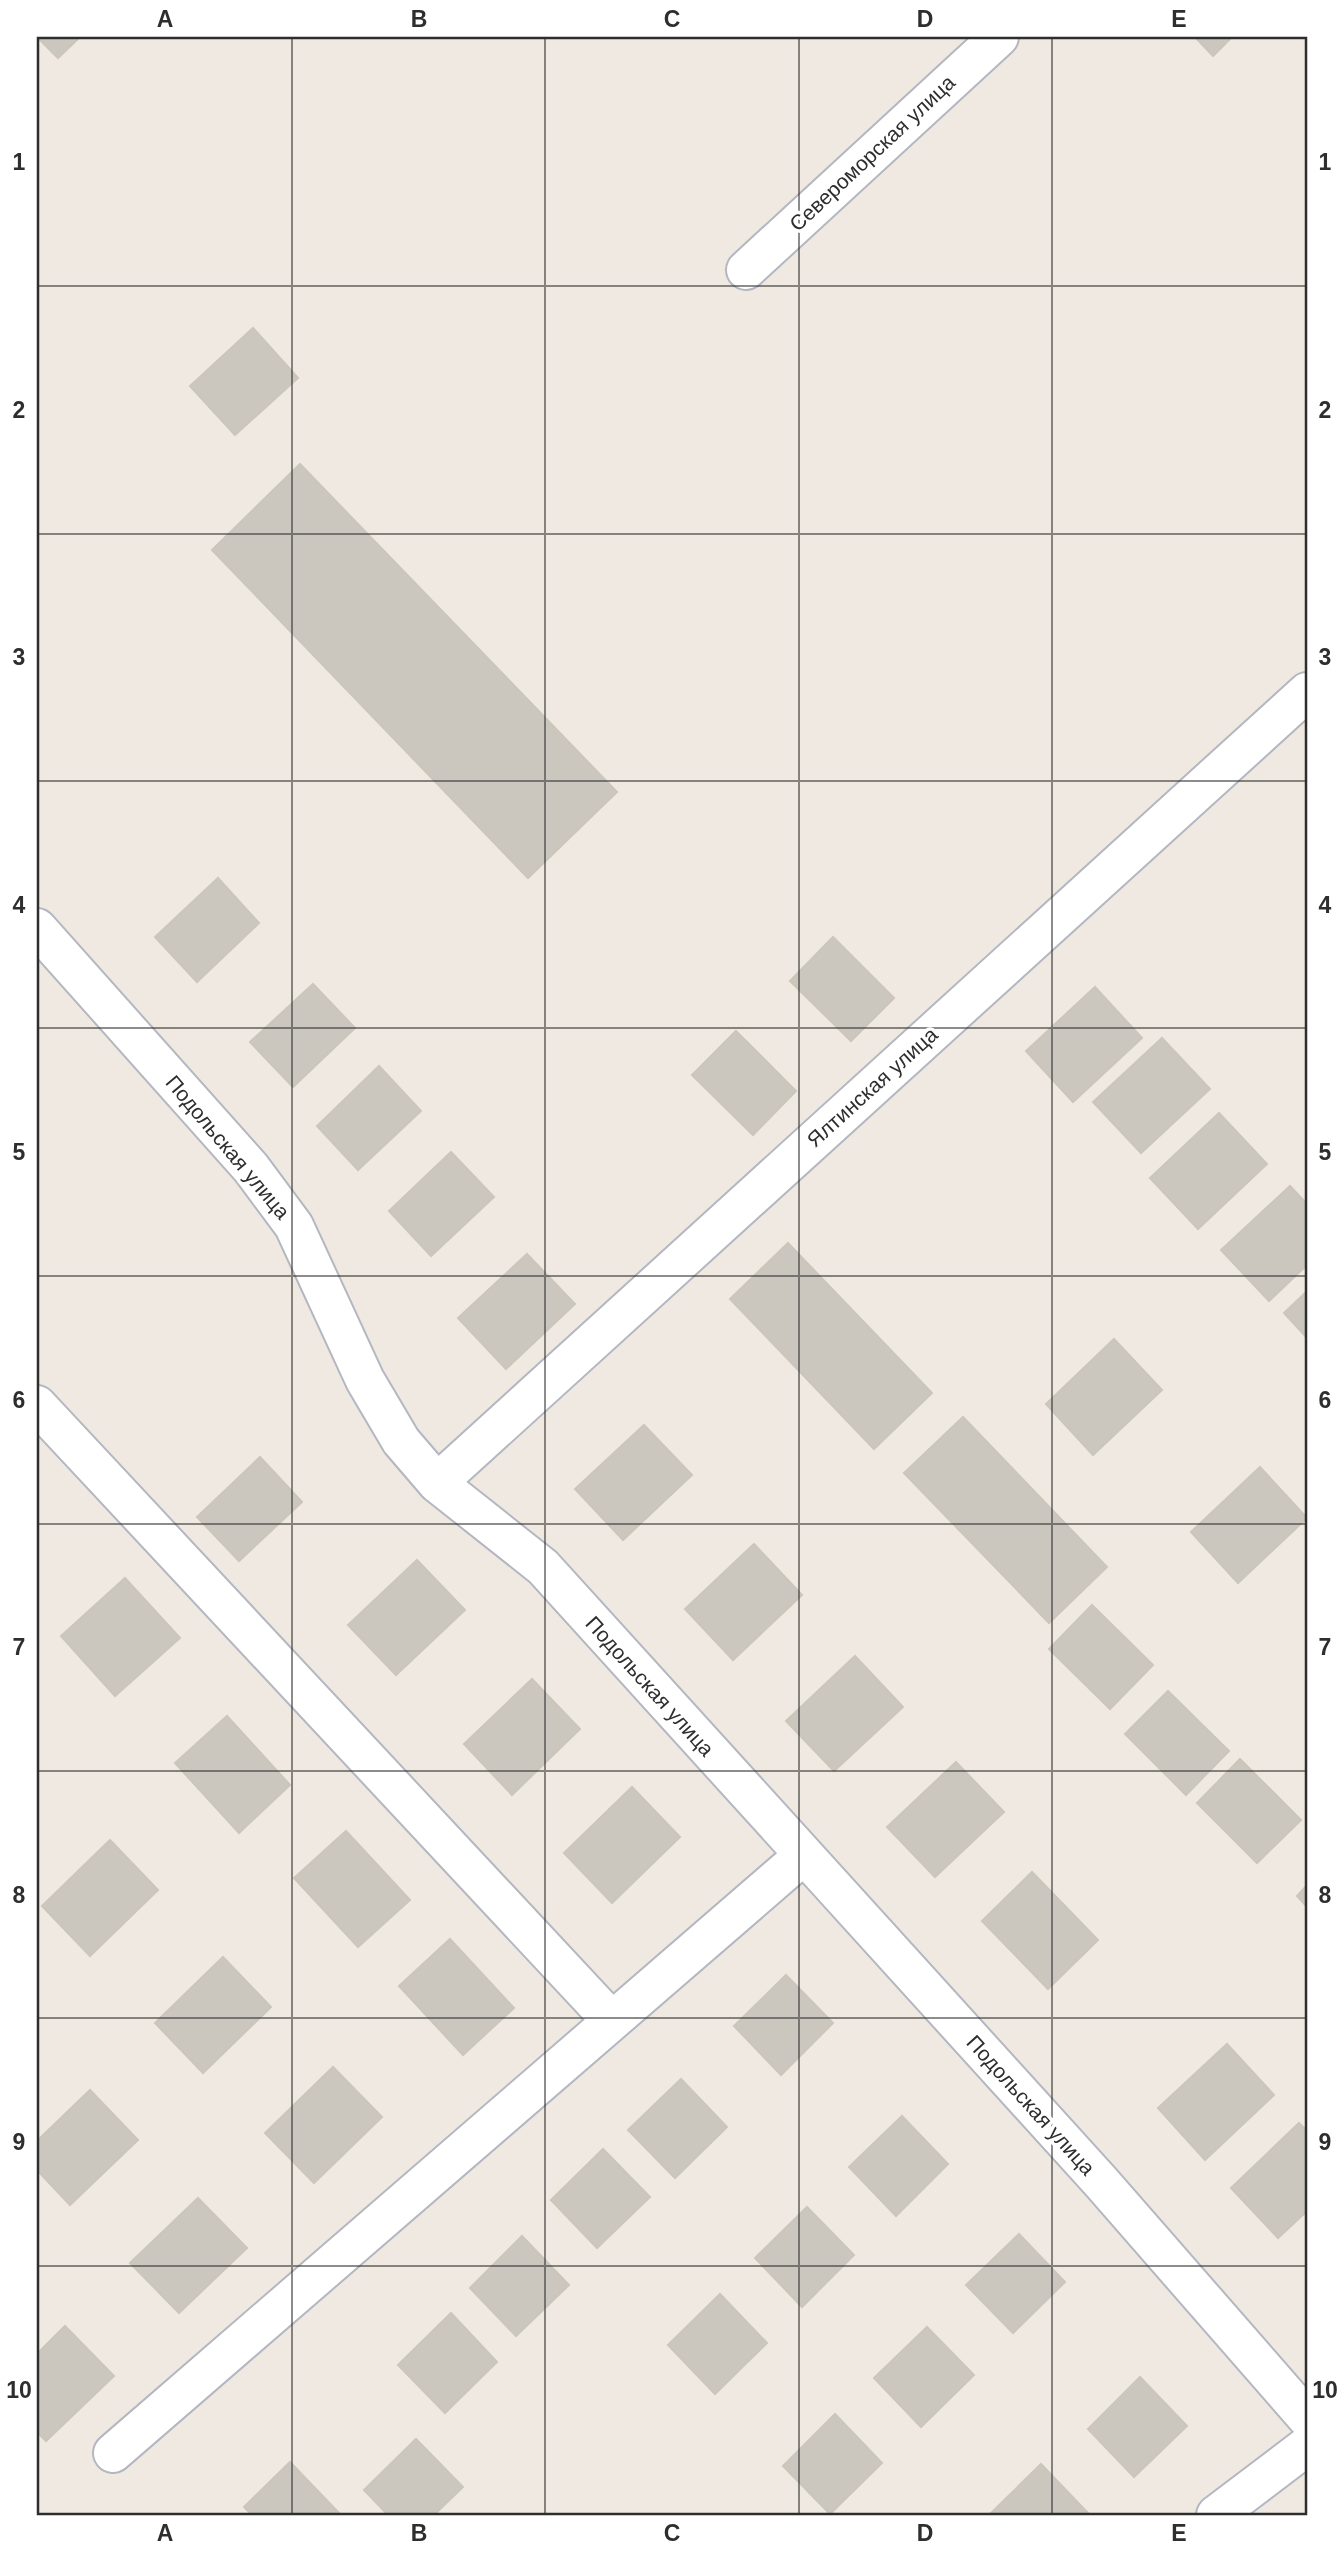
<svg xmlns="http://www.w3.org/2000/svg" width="1344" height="2552" viewBox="0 0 1344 2552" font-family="Helvetica,sans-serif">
	<rect width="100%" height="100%" fill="#efe9e1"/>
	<path fill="#cbc7bf" stroke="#cbc5ba" stroke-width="2" d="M37 37H80L58 58Z
		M1195 37H1232L1213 56Z
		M253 328 298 378 235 435 190 386Z
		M300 464 617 792 528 878 212 550Z
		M218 878 259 923 197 982 155 937Z
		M833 937 894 998 851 1041 790 981Z
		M313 984 355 1028 293 1087 250 1042Z
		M1095 987 1142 1038 1073 1102 1026 1051Z
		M736 1031 796 1091 753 1135 692 1075Z
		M1162 1038 1210 1089 1141 1153 1093 1102Z
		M379 1066 421 1111 358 1170 317 1126Z
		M1219 1113 1267 1164 1198 1229 1150 1178Z
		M451 1152 494 1197 431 1256 389 1211Z
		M1290 1186 1307 1204V1265L1269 1301 1221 1250Z
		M788 1243 932 1393 874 1449 730 1299Z
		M527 1254 575 1304 506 1369 458 1318Z
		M1307 1291V1338L1284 1313Z
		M1114 1339 1162 1390 1093 1455 1046 1404Z
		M963 1417 1107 1567 1049 1623 904 1473Z
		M644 1425 692 1475 623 1540 575 1489Z
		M260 1457 302 1502 239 1561 197 1517Z
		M1260 1467 1307 1518 1238 1583 1191 1532Z
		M754 1544 802 1595 733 1660 685 1609Z
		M417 1560 465 1610 396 1675 348 1625Z
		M125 1578 180 1638 115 1696 61 1636Z
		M1092 1605 1153 1665 1110 1709 1049 1649Z
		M855 1656 903 1707 834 1771 786 1721Z
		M532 1679 580 1729 512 1795 464 1744Z
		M1168 1691 1229 1751 1186 1795 1125 1734Z
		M227 1716 290 1785 239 1833 175 1763Z
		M1240 1759 1301 1820 1257 1863 1197 1803Z
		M956 1762 1004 1812 935 1877 887 1827Z
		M632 1787 680 1837 612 1903 564 1853Z
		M346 1831 410 1900 358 1947 294 1878Z
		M110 1840 158 1890 90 1956 42 1906Z
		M1032 1872 1098 1940 1048 1989 982 1921Z
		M1307 1885V1907L1297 1896Z
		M450 1939 514 2008 463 2055 399 1986Z
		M223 1957 271 2007 203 2073 155 2023Z
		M786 1975 833 2023 781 2075 734 2026Z
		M1227 2044 1274 2095 1205 2160 1158 2108Z
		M333 2067 382 2117 314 2183 265 2133Z
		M681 2079 727 2127 675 2178 628 2130Z
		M90 2090 138 2140 70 2205 37 2170V2141Z
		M902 2116 948 2164 896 2216 849 2167Z
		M1299 2123 1307 2131V2211L1278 2238 1231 2188Z
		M603 2149 650 2197 597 2248 551 2200Z
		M198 2198 247 2248 179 2313 130 2263Z
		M807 2207 854 2255 802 2307 755 2258Z
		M1019 2234 1065 2282 1013 2333 966 2285Z
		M522 2236 569 2285 516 2336 470 2288Z
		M720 2294 767 2343 715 2394 668 2345Z
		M451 2313 497 2362 445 2413 398 2365Z
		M65 2326 114 2376 46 2441 37 2432V2354Z
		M927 2327 974 2375 921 2427 874 2378Z
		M1140 2377 1187 2426 1134 2477 1088 2429Z
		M835 2414 882 2463 830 2514 783 2466Z
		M416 2439 463 2487 434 2515H388L364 2490Z
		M290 2462 341 2515H252L244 2507Z
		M1041 2464 1088 2513 1086 2515H989Z"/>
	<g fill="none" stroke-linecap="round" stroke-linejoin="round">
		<g stroke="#b4b7c1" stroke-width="42">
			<path id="minor" d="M746 270 999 37
				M37 928 251 1168 294 1226 365 1380 401 1441 437 1483 543 1567 1101 2182 1307 2418
				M37 1405 612 2021
				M437 1483 1307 692
				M113 2453 804 1855
				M1216 2515 1307 2446"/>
		</g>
		<use href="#minor" stroke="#fff" stroke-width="38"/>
	</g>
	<path fill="none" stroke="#2e2e2e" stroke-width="2" stroke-opacity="0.55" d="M292 37V2515M545 37V2515M799 37V2515M1052 37V2515M37 286H1307M37 534H1307M37 781H1307M37 1028H1307M37 1276H1307M37 1524H1307M37 1771H1307M37 2018H1307M37 2266H1307"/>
	<g text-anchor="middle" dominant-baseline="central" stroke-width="7" stroke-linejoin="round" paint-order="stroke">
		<g font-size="21" fill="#2e2e2e" stroke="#fff">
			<text transform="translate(872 153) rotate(-43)">Североморская улица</text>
			<text transform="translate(872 1087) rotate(-42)">Ялтинская улица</text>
			<text transform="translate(228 1147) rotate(50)">Подольская улица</text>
			<text transform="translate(650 1686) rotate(48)">Подольская улица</text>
			<text transform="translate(1031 2105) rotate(48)">Подольская улица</text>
		</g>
	</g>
	<rect width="1344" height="2552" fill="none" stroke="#ffffff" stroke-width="77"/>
	<rect x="38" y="38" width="1268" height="2476" fill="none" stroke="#2e2e2e" stroke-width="2.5"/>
	<g font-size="23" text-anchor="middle" font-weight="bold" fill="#2e2e2e">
		<text x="165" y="27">A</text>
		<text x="419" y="27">B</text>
		<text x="672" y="27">C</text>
		<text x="925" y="27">D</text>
		<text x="1179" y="27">E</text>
		<text x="19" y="170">1</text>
		<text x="1325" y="170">1</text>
		<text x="19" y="418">2</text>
		<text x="1325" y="418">2</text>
		<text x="19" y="665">3</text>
		<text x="1325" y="665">3</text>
		<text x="19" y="913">4</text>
		<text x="1325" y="913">4</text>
		<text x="19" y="1160">5</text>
		<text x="1325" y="1160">5</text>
		<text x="19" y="1408">6</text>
		<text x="1325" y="1408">6</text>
		<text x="19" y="1655">7</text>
		<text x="1325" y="1655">7</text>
		<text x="19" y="1903">8</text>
		<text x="1325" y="1903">8</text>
		<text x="19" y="2150">9</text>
		<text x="1325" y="2150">9</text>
		<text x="19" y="2398">10</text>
		<text x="1325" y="2398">10</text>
		<text x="165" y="2541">A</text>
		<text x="419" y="2541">B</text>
		<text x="672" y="2541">C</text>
		<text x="925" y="2541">D</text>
		<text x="1179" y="2541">E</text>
	</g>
</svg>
